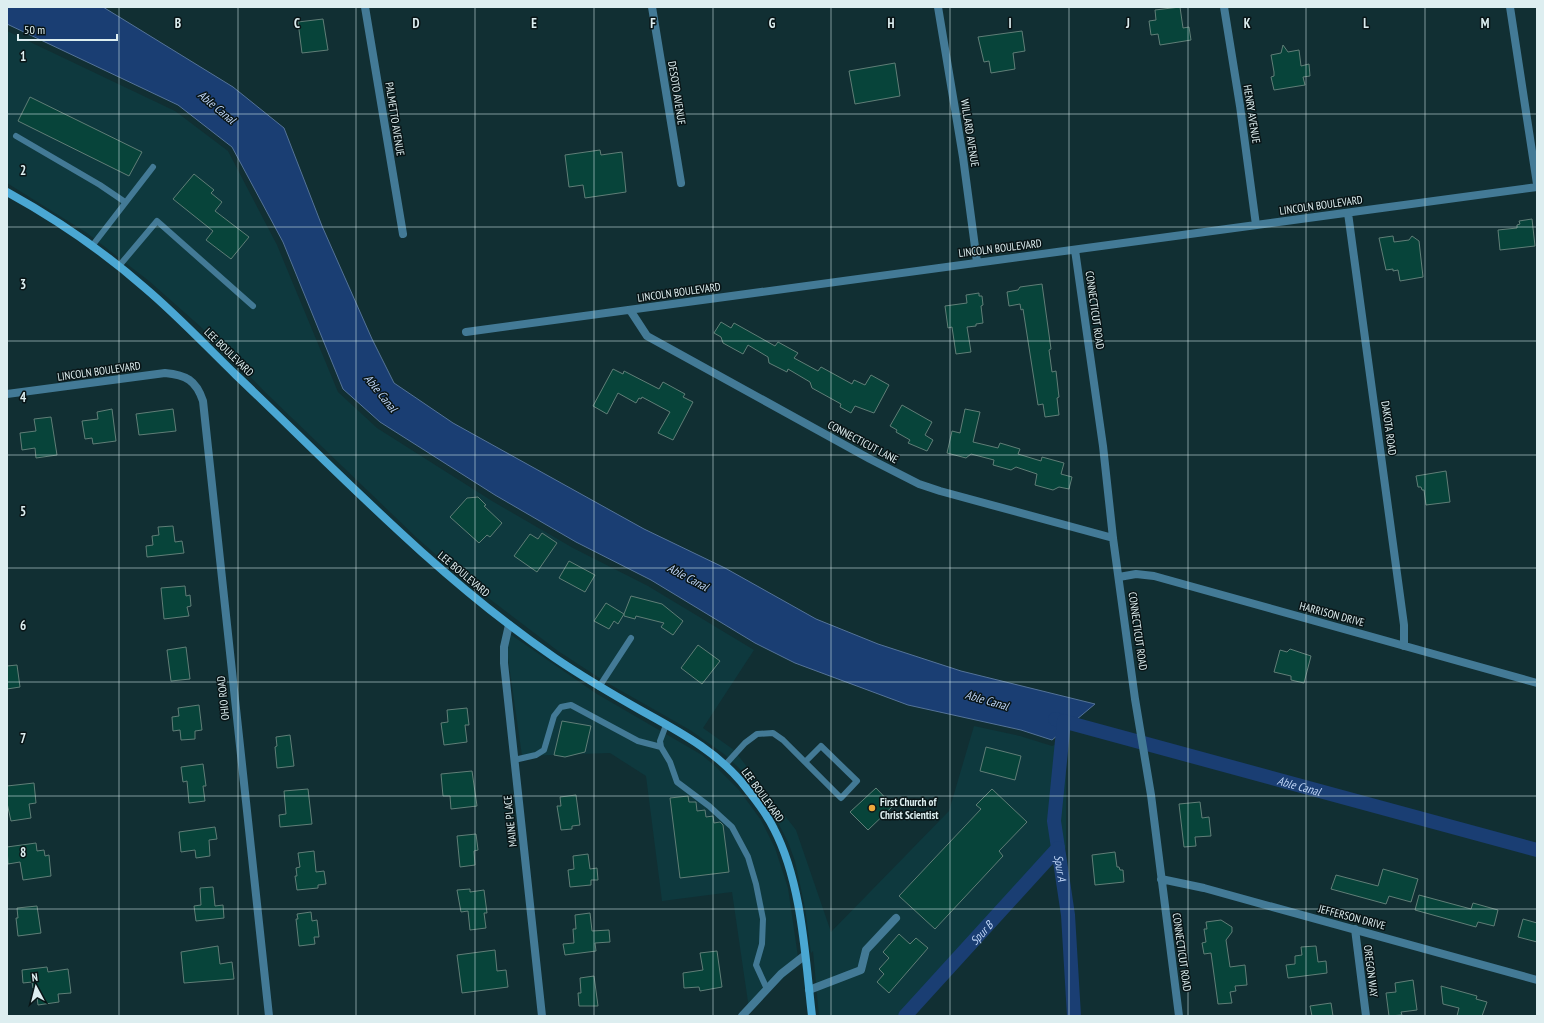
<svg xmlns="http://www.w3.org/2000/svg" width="1544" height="1023" viewBox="0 0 1544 1023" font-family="'PT Sans Narrow',sans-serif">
	<rect width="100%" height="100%" fill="#112f33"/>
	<path fill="#0e393e" d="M7 31 175 111 228 151 277 245 338 392 377 428 492 501 573 548 648 586 754 650 703 728 734 750 796 830 831 932 949 811 974 726 1020 736 1052 746 1066 739V848L981 940 906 1016H819L813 951 811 953 805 908 795 861 788 842 772 811 739 768 724 754 690 730 604 681 558 651 466 581 417 538 266 393 202 328 149 281 87 233 7 183Z
		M504 630 597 694 702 755 715 766 739 790 761 820 775 848 788 888 799 964 749 1009 732 892 662 901 646 776 610 753 522 756Z"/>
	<path fill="#1a3e73" stroke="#547398" d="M7 7H103L233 87 284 128 322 226 372 339 394 383 453 423 644 529 725 568 816 619 878 644 961 671 1095 704 1052 740 1021 730 908 705 795 663 755 643 651 580 576 542 495 495 380 422 343 389 283 242 232 147 178 105 7 24Z"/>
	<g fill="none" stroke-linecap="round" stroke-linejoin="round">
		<g stroke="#1a3e73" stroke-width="14">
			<path id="s1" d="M1055 719 1537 850"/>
			<path id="s2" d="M1064 721 1054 821 1068 915 1074 1016"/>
			<path id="s3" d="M905 1016 1058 848"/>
		</g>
	</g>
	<path fill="#07443a" stroke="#607e77" d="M1180 7 1183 28 1189 27 1191 40 1160 45 1158 34 1151 35 1149 21 1156 20 1155 10Z
		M323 19 328 50 302 53 298 22Z
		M1022 31 1025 51 1013 53 1015 69 991 73 989 61 984 62 978 37Z
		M1283 45 1288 52 1299 50 1301 66 1309 64 1310 76 1303 77 1305 85 1274 90 1271 77 1274 76V72L1271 55 1281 53Z
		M895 63 900 96 855 104 849 71Z
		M30 97 142 152 129 176 18 121Z
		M600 150 601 155 622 152 626 192 585 198 583 185 569 187 565 155Z
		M194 174 214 190 211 193 222 202 215 211 249 237 231 259 206 240 213 231 173 199Z
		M1532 219 1535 246 1500 250 1498 230 1517 228V225L1520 224 1519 221Z
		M1393 236 1394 242 1409 240 1412 236 1419 241 1423 277 1400 281 1398 270 1393 271V269L1386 270 1379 238Z
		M1042 284 1051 349 1049 350 1052 372 1056 371 1059 397 1057 398 1059 415 1045 417 1043 404 1038 405 1023 309 1021 310 1020 304 1009 306 1007 292 1018 290 1020 287Z
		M979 293V296H982L983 305 981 306 983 323 976 324V326L967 327 971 352 956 354 952 327 948 328 945 306 967 303 966 295Z
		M721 322 731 328 734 323 775 346 778 342 798 353 794 358 818 371 821 367 852 384 854 380 865 385 871 375 889 385 874 413 855 406 851 413 840 407 841 404 812 388 810 382 788 369 787 372 769 363 768 357 748 345 743 354 723 343 721 337 714 333Z
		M613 369 623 374 624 371 659 389 663 382 685 394 683 397 693 402 673 440 658 433 670 412 642 397 641 399 639 398 636 403 618 393 607 414 593 406Z
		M902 405 932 422 925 435 933 440 927 451 908 443 910 440 896 432 897 430 890 426Z
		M112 409 116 441 93 444 92 438 85 439 82 421 98 419 97 412Z
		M173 409 176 431 139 435 136 414Z
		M965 409 980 412 973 442 998 448 1000 443 1020 449 1018 454 1041 461 1042 457 1064 463 1061 474 1072 477 1069 489 1059 487 1053 490 1035 485 1037 474 1016 467 1011 470 993 465 994 460 971 454 966 458 947 453 952 431 960 433Z
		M51 417 57 455 36 458 35 448 22 450 20 433 36 431 34 419Z
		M1446 471 1450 502 1426 505 1424 490H1422L1421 487H1418L1416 476Z
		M478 497 486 505 484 506 502 523 490 537 487 535 479 543 450 517 467 498Z
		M173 526 175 542 182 541 184 553 147 557 146 546 153 545 152 536 159 535 158 527Z
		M542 533 557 543 537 572 514 556 530 534 538 539Z
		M569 561 595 575 585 592 559 578Z
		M185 586 186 596 190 595 191 606 187 607 189 616 164 619 161 588Z
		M631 596 662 604 683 621 673 635 661 627 664 623 636 616 635 619 624 616V614L618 624 614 621 609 629 594 621 606 603 624 614Z
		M698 645 720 661 702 684 681 668Z
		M186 647 190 679 171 681 167 650Z
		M1290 649 1311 656 1304 683 1291 680V676L1274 672 1280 650 1287 652Z
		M17 665 20 687 7 689V666Z
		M199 705 202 730 195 731V739L181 740 180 730 173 731 172 717 179 716 178 708Z
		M467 708 469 725H465L467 742 444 745 441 723 448 722 447 710Z
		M562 721 591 726 585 752 565 757 554 755Z
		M290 735 294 766 277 768 275 747 277 746 276 737Z
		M986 747 1021 756 1015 780 980 771Z
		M203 764 206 786H203L205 801 189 803 187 781 183 782 181 767Z
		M472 771 477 806 451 809 450 796H443L441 774Z
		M34 783 36 803 29 804 31 818 11 821 7 803V786Z
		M876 788 893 806 868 830 850 812Z
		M308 789 312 824 280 827 279 815 286 814 284 791Z
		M992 789 1027 822 999 851 1003 856 935 929 899 896 981 809 976 805Z
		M576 795 580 825 572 826V829L561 830 557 806H561L560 797Z
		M688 796 689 802H696L697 811 705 810 706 817 713 816 714 823 720 822 723 825 729 872 680 878 670 798Z
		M1200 802 1202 818 1209 817 1211 836 1195 837 1196 846 1184 847 1179 804Z
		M215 827 217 839 209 840 210 856 196 858 195 850 181 852 179 832Z
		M476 834 478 850 474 851 475 865 460 867 457 836Z
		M36 843 37 851 44 850 45 856 49 855 51 876 23 880 20 862 8 864 7 847Z
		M314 851 316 872 324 871 326 884 318 885V888L297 890 295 876H297L296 868 300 867 298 853Z
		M1115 852 1117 867H1119L1120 870H1123L1124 882 1095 885 1092 855Z
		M588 854 590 869 597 868 598 880H591V885L570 887 568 870 574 869 573 856Z
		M1383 869 1418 879 1411 902 1389 896 1386 904 1331 889 1336 875 1378 886Z
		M213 887 215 906 223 905 224 918 196 921 194 906 201 905 200 888Z
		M470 889V892L484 890 487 913H484L486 928 470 930 468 911 461 912 457 890Z
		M1419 895 1471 909 1473 903 1498 910 1494 926 1478 922 1476 927 1415 910Z
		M37 906 41 933 18 936 16 918H18L17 908Z
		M311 912 312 921 317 920 319 937H314L315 944 299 946 296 919H298L297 914Z
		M590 913 592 931 609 930 610 942 595 943 596 951 565 955 563 944 574 943 573 929H576L575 915Z
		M1523 919 1537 923V942L1518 937Z
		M1221 920 1232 927V932L1226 940 1230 967 1245 965 1247 985 1235 986 1236 991 1230 992 1232 1003 1218 1004 1211 953 1204 954 1202 943 1206 942 1204 929H1207L1206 922Z
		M899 934 910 944 916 938 928 948 889 993 877 982 884 974 879 969 889 958 883 952Z
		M218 946 220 964 232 962 234 979 184 983 181 952Z
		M1316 946 1318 962 1326 961 1327 973 1288 978 1286 965 1295 964V956L1302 955 1301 947Z
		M495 950 497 971 506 970 508 987 462 993 457 955Z
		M717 951 722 987 700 991 699 987 684 988 683 973 703 970 700 953Z
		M47 967 48 972 68 969 71 993 58 994 59 1002 38 1005 36 988H33L32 982 23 983 22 970Z
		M594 976 598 1006H579L578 993H581L580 978Z
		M1413 980 1417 1010 1401 1012 1402 1015 1389 1016 1386 993 1396 992 1395 983Z
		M1441 986 1477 996 1476 999 1487 1002 1482 1016H1457L1459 1008 1443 1004Z
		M1331 1003 1333 1016H1312L1310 1006Z"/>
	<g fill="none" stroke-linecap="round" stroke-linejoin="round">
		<path stroke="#437a96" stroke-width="6" d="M16 136 100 185 125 202
			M92 246 153 167
			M119 266 157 221 253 306
			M599 687 631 638
			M666 725 660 741 661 747 670 762 677 782 709 806 732 827 748 857 756 884 763 919 762 944 756 965 767 989
			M514 760 536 755 544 750 554 716 561 707 571 705 638 741 661 747
			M725 765 745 743 757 734 773 733 783 740 841 798 857 781 821 746 805 762"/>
		<path stroke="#437a96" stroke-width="8" d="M365 7 403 234
			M652 7 681 183
			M938 7 963 157 977 262
			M1224 7 1240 106 1256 225
			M1510 7 1537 184
			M1348 213 1404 625V646
			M1075 250 1103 446 1113 538 1135 699 1151 795 1179 1016
			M630 310 647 336 870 459 919 484 940 491 1113 538
			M466 332 1537 187
			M7 394 165 373C186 375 196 380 203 401L269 1016
			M1119 577 1136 574 1154 576 1537 683
			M509 625 504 647V663L542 1016
			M1161 879 1204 888 1537 980
			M1355 929 1366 1016
			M809 990 861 970 866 950 896 918
			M742 1016 781 974 804 956"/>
		<path stroke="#4aa7d3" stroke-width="8" d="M7 192C56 219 103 251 145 288 177 315 206 346 236 375 339 473 437 577 555 658 583 677 612 694 642 711 680 732 720 753 747 789 757 802 767 814 774 829 802 883 805 956 812 1016"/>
	</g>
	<path fill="none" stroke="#ddeef0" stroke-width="1" stroke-opacity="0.55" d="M119 7V1016M238 7V1016M356 7V1016M475 7V1016M594 7V1016M713 7V1016M831 7V1016M950 7V1016M1069 7V1016M1188 7V1016M1306 7V1016M1425 7V1016M7 114H1537M7 227H1537M7 341H1537M7 455H1537M7 568H1537M7 682H1537M7 796H1537M7 909H1537"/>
	<circle fill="#eea83c" stroke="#091517" stroke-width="1.5" cx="872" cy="808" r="4"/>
	<g text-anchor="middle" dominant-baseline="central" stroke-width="3" stroke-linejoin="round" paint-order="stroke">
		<g font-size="11" fill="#ddeef0" stroke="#091517">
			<text transform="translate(677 93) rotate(81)">DESOTO AVENUE</text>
			<text transform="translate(1252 114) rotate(81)">HENRY AVENUE</text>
			<text transform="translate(395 119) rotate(81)">PALMETTO AVENUE</text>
			<text transform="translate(970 133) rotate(81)">WILLARD AVENUE</text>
			<text transform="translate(1321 205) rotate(-8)">LINCOLN BOULEVARD</text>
			<text transform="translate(1000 248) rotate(-7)">LINCOLN BOULEVARD</text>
			<text transform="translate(679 292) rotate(-8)">LINCOLN BOULEVARD</text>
			<text transform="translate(1095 310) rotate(82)">CONNECTICUT ROAD</text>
			<text transform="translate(229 352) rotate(44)">LEE BOULEVARD</text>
			<text transform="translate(99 371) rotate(-8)">LINCOLN BOULEVARD</text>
			<text transform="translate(1389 428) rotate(82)">DAKOTA ROAD</text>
			<text transform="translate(863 442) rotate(28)">CONNECTICUT LANE</text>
			<text transform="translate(464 574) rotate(40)">LEE BOULEVARD</text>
			<text transform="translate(1332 614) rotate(15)">HARRISON DRIVE</text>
			<text transform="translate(1138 631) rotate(82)">CONNECTICUT ROAD</text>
			<text transform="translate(223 698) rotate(-96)">OHIO ROAD</text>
			<text transform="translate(763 795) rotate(54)">LEE BOULEVARD</text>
			<text transform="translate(510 821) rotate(-96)">MAINE PLACE</text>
			<text transform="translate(1352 917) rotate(15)">JEFFERSON DRIVE</text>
			<text transform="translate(1182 952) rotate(82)">CONNECTICUT ROAD</text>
			<text transform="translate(1371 971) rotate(83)">OREGON WAY</text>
		</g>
		<g font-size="11" font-weight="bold" fill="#ddeef0" stroke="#091517" text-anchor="start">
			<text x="880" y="802">First Church of<tspan x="880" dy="13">Christ Scientist</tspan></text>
		</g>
		<g font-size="12" font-style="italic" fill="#bed4f5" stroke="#091517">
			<text transform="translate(217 107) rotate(40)">Able Canal</text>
			<text transform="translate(381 393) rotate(51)">Able Canal</text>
			<text transform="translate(688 577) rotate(28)">Able Canal</text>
			<text transform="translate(987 700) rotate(16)">Able Canal</text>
			<text stroke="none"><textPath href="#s1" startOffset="253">Able Canal</textPath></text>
			<text stroke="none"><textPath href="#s2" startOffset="148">Spur A</textPath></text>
			<text stroke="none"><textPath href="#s3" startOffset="113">Spur B</textPath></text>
		</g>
	</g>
	<g font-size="13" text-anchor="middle" font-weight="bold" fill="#ddeef0" stroke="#091517" stroke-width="3" stroke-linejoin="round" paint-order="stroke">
		<text x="178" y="28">B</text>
		<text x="297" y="28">C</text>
		<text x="416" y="28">D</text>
		<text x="534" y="28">E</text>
		<text x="653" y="28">F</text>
		<text x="772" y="28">G</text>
		<text x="891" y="28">H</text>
		<text x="1010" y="28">I</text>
		<text x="1128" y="28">J</text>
		<text x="1247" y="28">K</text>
		<text x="1366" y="28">L</text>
		<text x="1485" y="28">M</text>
		<text x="23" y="61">1</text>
		<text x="23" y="175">2</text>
		<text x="23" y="289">3</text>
		<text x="23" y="402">4</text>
		<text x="23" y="516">5</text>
		<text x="23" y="630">6</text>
		<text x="23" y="743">7</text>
		<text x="23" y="857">8</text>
	</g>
	<rect width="1544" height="1023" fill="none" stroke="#ddeef0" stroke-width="16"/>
	<g transform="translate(36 987) rotate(353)" stroke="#091517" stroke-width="3" paint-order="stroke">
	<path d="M0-3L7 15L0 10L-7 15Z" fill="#ddeef0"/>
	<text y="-6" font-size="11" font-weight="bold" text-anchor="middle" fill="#ddeef0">N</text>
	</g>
	<path d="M18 34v6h99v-6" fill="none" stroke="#ddeef0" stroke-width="2"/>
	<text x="24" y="34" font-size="12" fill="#ddeef0" stroke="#091517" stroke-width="3" paint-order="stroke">50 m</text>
</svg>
